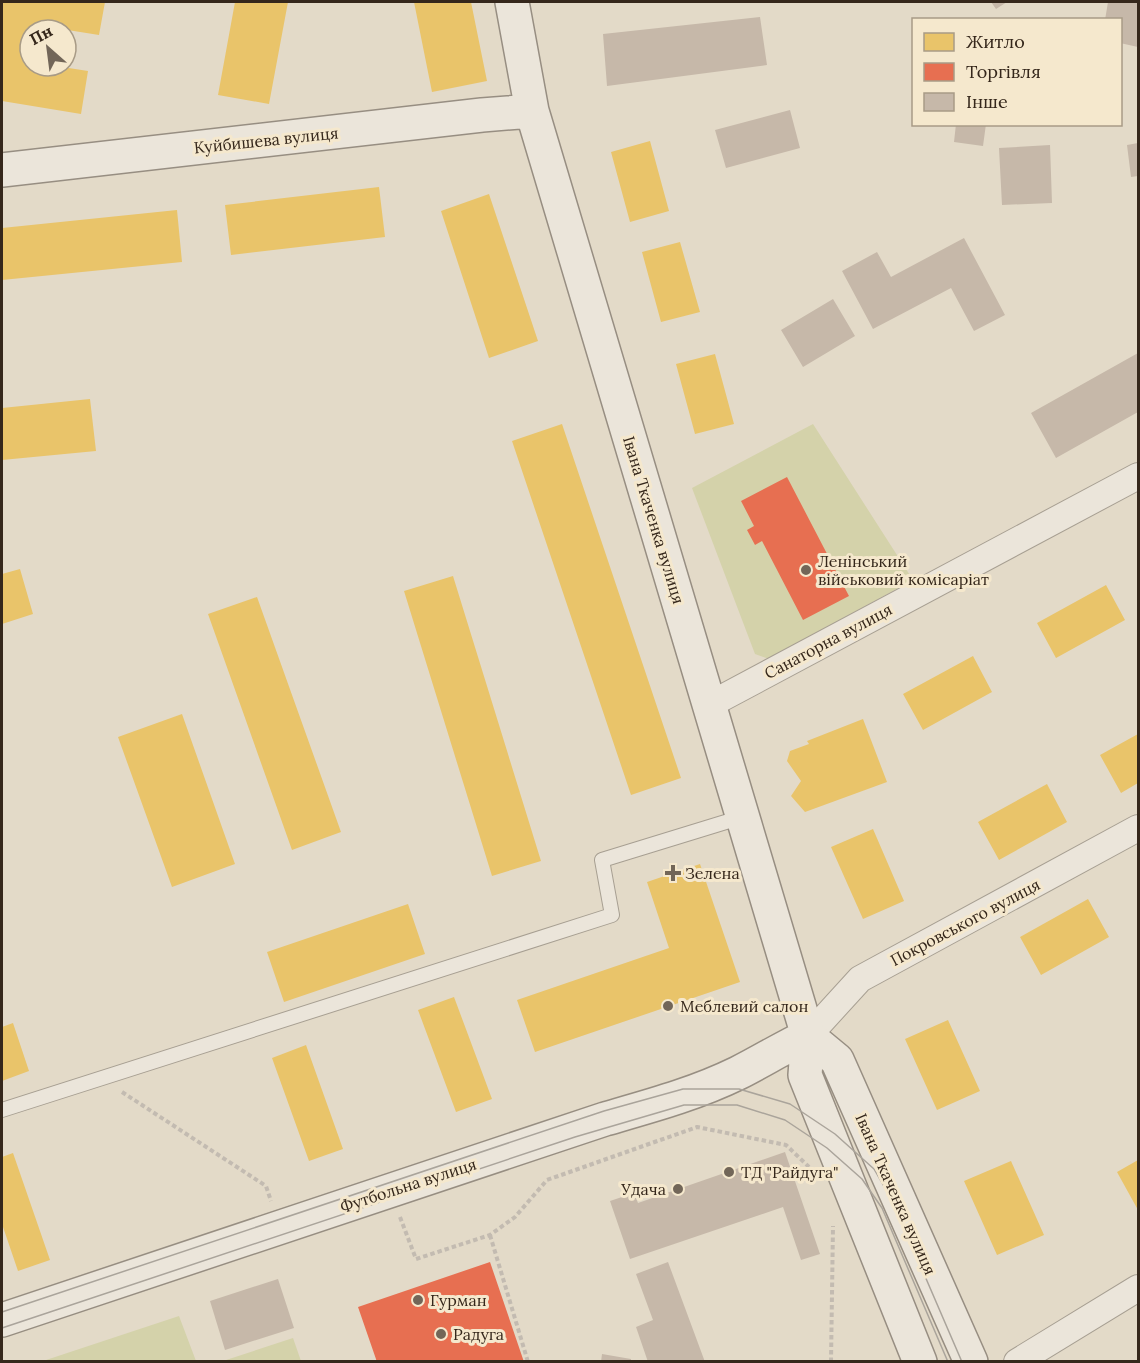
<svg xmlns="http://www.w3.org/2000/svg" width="1140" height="1363" viewBox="0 0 1140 1363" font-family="Lora,serif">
	<rect width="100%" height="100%" fill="#e3dac8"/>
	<path fill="#d4d2aa" d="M813 424 913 580 769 659 755 654 692 488Z
		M179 1316 196 1361H43Z
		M293 1338 301 1361H223Z"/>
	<path fill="#e9c46a" d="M2 2H105L99 35 55 28V30H30V66H56L88 71 81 114 2 101Z
		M235 2H288L269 104 218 95Z
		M414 2H471L487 81 432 92Z
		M650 141 669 211 630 222 611 152Z
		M379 187 385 237 231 255 225 205Z
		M489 194 538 341 489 358 441 211Z
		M177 210 182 262 2 280V228Z
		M680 242 700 312 661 322 642 252Z
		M715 354 734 424 695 434 676 364Z
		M90 399 96 451 2 460V408Z
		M562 424 681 778 631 795 512 441Z
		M20 569 33 614 2 624V574Z
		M453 576 541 861 492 876 404 591Z
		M1106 585 1125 620 1056 658 1037 623Z
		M257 597 341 832 292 850 208 614Z
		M973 656 992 692 923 730 903 694Z
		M182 714 235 864 172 887 118 737Z
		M863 719 887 782 805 812 791 796 801 781 787 761 790 751 809 744 807 741Z
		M1138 734V783L1121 793 1100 755Z
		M1047 784 1067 822 999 860 978 822Z
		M873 829 904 901 863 919 831 847Z
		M700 864 740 982 535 1052 517 1000 669 948 647 882Z
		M1088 899 1109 937 1041 975 1020 937Z
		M408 904 425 954 284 1002 267 952Z
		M454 997 492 1099 456 1112 418 1010Z
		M948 1020 980 1091 937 1110 905 1039Z
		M13 1023 29 1071 2 1081V1027Z
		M306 1045 343 1149 309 1161 272 1058Z
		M13 1153 50 1260 18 1271 2 1224V1157Z
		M1138 1160V1210L1117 1172Z
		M1011 1161 1044 1235 997 1255 964 1181Z"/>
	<path fill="#e76f51" d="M787 477 849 596 803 620 762 541 755 545 747 530 754 526 741 501Z
		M490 1262 524 1362H377L358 1307Z"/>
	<path fill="#c6b8a9" d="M991 2H1007L996 9Z
		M1108 2H1138V47L1120 43V20H1105Z
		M760 17 767 65 607 86 603 34Z
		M790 110 800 148 726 168 715 130Z
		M956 124H986L983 146 954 142Z
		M1138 143V176L1131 177 1127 145Z
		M1050 145 1052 203 1002 205 999 148Z
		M964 238 1005 315 974 331 951 288 873 329 842 271 877 252 891 277Z
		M833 299 855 336 803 367 781 330Z
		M1138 353V412L1056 458 1031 413Z
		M785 1152 820 1254 801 1260 783 1207 630 1259 610 1201 634 1193 638 1203Z
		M668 1262 705 1362H648L636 1327 653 1320 636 1274Z
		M278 1279 294 1328 225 1350 210 1301Z
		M602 1354 631 1359V1362H601Z"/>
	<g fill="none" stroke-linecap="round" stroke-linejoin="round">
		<g stroke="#a79f92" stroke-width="16">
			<path id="lane" d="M2 1110 612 915 602 860 742 817"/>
		</g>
		<g stroke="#a79f92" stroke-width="28">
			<path id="street" d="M709 705 1138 476
				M808 1036 860 979 1138 828
				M1017 1362 1138 1288"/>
		</g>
		<g stroke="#978e82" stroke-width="36">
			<path id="secondary" d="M512 2 532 111 808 1036 805 1075 920 1362
				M2 170 482 115 532 111
				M808 1036 837 1060 971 1362
				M2 1320 605 1119C650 1106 695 1094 738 1073 762 1061 784 1047 808 1036"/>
		</g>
		<path stroke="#c3bbb1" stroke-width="4" stroke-dasharray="4.5 3" stroke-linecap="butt" d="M122 1092 266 1186 271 1201
			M400 1217 416 1259 490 1235 515 1217 547 1180 697 1127 786 1145 809 1167
			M490 1235 528 1362
			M831 1362 833 1226"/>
		<use href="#lane" stroke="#ebe5da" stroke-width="14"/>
		<use href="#street" stroke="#ebe5da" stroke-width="26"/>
		<use href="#secondary" stroke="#ebe5da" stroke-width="33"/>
		<path stroke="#aaa49b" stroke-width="1.5" d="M2 1312 604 1111 683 1089H739L790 1104 835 1134 874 1169 893 1202 962 1362
			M2 1328 575 1137 684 1105H737L785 1120 827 1148 862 1179 882 1208 948 1362"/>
	</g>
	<g fill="#726658" stroke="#f5e8cd" stroke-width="2">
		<circle cx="806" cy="570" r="6"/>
		<path d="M670 864h6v6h6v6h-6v6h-6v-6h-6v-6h6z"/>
		<circle cx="668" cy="1006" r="6"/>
		<circle cx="729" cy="1172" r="6"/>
		<circle cx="678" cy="1189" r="6"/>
		<circle cx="418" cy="1300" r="6"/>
		<circle cx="441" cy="1334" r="6"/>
	</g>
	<g text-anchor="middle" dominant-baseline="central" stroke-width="6" stroke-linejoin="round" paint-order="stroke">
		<g font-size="16" fill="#35271b" stroke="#f5e8cd">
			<text transform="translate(266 140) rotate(-6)">Куйбишева вулиця</text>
			<text transform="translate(654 520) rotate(73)">Івана Ткаченка вулиця</text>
			<text transform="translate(828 641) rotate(-28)">Санаторна вулиця</text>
			<text transform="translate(965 922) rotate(-28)">Покровського вулиця</text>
			<text transform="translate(408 1185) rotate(-18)">Футбольна вулиця</text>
			<text transform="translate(896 1194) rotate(66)">Івана Ткаченка вулиця</text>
		</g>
		<g font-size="16" fill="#35271b" stroke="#f5e8cd" text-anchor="start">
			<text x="818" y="561">Ленінський<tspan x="818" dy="18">військовий комісаріат</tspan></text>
			<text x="685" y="873">Зелена</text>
			<text x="680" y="1006">Меблевий салон</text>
			<text x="741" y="1172">ТД "Райдуга"</text>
			<text x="666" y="1189" text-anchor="end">Удача</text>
			<text x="430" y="1300">Гурман</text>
			<text x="453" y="1334">Радуга</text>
		</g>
	</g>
	<rect width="1140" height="1363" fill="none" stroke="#35271b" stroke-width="6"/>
	<rect x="912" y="18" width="210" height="108" fill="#f5e8cd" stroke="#a89b86" stroke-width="1.5"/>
	<rect x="924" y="33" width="30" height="18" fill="#e9c46a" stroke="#a89b86" stroke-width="1.5"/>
	<text x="966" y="48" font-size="18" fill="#35271b">Житло</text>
	<rect x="924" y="63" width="30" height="18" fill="#e76f51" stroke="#a89b86" stroke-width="1.5"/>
	<text x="966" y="78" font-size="18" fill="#35271b">Торгівля</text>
	<rect x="924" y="93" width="30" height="18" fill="#c6b8a9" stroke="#a89b86" stroke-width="1.5"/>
	<text x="966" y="108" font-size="18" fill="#35271b">Інше</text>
	<g transform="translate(48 48) rotate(332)"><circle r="28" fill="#f5e8cd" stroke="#a89b86" stroke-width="1.5"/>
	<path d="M0-4.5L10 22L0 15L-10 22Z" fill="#726658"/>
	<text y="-9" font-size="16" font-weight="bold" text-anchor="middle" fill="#35271b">Пн</text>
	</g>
</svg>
